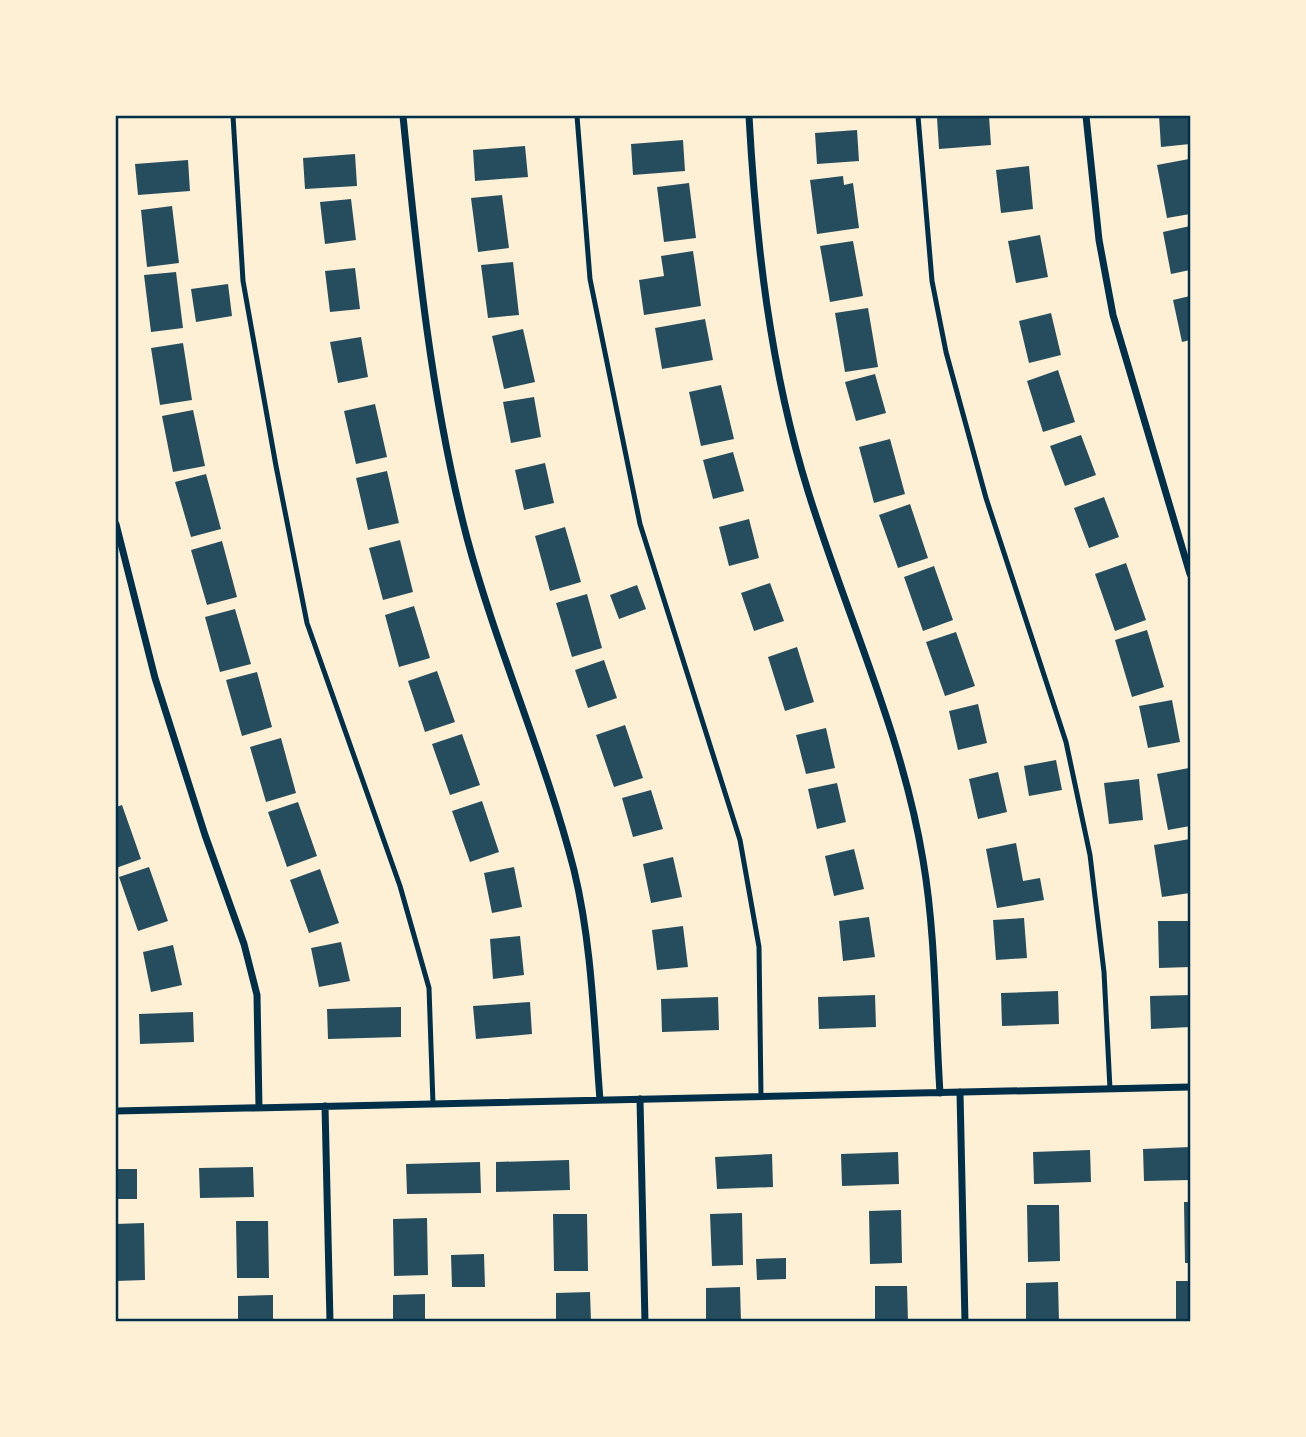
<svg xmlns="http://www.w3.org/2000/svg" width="1306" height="1437" viewBox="0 0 1306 1437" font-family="'Fira Sans',sans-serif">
	<rect width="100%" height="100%" fill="#fdf0d5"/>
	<path fill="#264d5e" d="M989 116 991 145 939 149 937 118Z
		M1159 116H1190V144L1161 147Z
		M857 130 859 161 817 164 815 133Z
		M683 140 685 171 633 175 631 144Z
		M525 146 528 177 475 181 473 150Z
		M355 154 357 186 305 189 303 158Z
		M1189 159 1190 214 1167 218 1157 165Z
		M188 160 190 191 138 195 135 164Z
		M1029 166 1033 209 1001 213 996 170Z
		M843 176 844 185 853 183 859 228 817 234 810 180Z
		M689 183 696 238 664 242 657 187Z
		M502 195 509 248 478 252 471 198Z
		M351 199 356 240 325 244 320 202Z
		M172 206 179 263 147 267 141 210Z
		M1190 226V270L1171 274 1163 232Z
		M1040 235 1048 277 1016 283 1008 241Z
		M853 241 863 296 830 302 820 246Z
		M693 251 701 306 644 315 639 280 664 276 661 256Z
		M513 262 519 315 488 318 481 265Z
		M355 268 360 309 330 312 325 271Z
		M176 272 183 328 151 332 144 275Z
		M228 284 232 316 196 322 191 289Z
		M1190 296V340L1182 342 1173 300Z
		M868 308 878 367 845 372 835 313Z
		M1051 313 1061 355 1029 363 1019 321Z
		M705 319 713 360 662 369 655 328Z
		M523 329 535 382 504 389 492 336Z
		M361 337 368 377 338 383 330 342Z
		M183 343 192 400 160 405 151 348Z
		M1058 370 1075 422 1043 432 1027 381Z
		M875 374 886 413 856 421 845 382Z
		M721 385 734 439 701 446 689 392Z
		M534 397 541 437 511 443 503 402Z
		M375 404 387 457 356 464 344 411Z
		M193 410 205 466 173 472 162 416Z
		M1081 435 1096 475 1065 486 1050 446Z
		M890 439 905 494 874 503 859 447Z
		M733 452 744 491 713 499 703 460Z
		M545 463 554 503 524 510 515 470Z
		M387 471 399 523 368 530 356 478Z
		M206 474 221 529 191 537 175 482Z
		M1104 497 1119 537 1089 548 1074 508Z
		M910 504 928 558 898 568 879 515Z
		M749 519 759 558 729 566 719 527Z
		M565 527 581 582 550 591 535 536Z
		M400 540 413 592 383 600 369 548Z
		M222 541 237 597 207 605 191 550Z
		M1126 563 1146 620 1115 631 1095 574Z
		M934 566 953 620 923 631 904 577Z
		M770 583 784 621 754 631 741 593Z
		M637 585 646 609 619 619 610 595Z
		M587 594 602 648 572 657 556 603Z
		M414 606 430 658 399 667 385 615Z
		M235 609 251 664 220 672 205 617Z
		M1147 630 1164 687 1132 697 1115 640Z
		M956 632 975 686 945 696 926 642Z
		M797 647 814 702 785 711 768 657Z
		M604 660 617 698 588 708 575 670Z
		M437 671 455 722 425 732 408 681Z
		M257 672 272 727 242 736 226 680Z
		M1172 700 1180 742 1148 748 1139 706Z
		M978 704 987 743 958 750 949 711Z
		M625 725 643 778 614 787 596 735Z
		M826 728 835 768 806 774 796 735Z
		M462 734 480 785 450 795 432 744Z
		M281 738 296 793 266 802 250 747Z
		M1056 760 1062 790 1029 796 1024 766Z
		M1189 768 1190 826 1168 830 1157 774Z
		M998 772 1007 812 978 819 969 779Z
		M1139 779 1143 820 1109 824 1104 783Z
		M837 783 846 822 817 829 808 789Z
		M651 790 663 829 633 837 622 798Z
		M482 801 499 852 470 862 452 811Z
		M298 802 317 856 287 867 268 812Z
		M122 805 141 859 116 868V807Z
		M1190 839V893L1162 897 1154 845Z
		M1016 843 1023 881 1040 878 1044 900 997 908 986 849Z
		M854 849 864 889 834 896 825 856Z
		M673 857 682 897 651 903 643 864Z
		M149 867 168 921 138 931 119 877Z
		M514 867 522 907 492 913 484 873Z
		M320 869 339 923 309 933 290 880Z
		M869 917 875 957 843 961 839 921Z
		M1024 918 1027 958 996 960 993 920Z
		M1158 921H1190V967L1159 968Z
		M683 926 688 967 657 970 652 930Z
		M520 936 524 975 493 979 490 939Z
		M341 942 350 981 319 987 311 948Z
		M173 945 182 985 151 992 143 952Z
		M1058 991 1059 1024 1002 1026 1001 993Z
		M875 995 876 1027 819 1029 818 997Z
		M1190 995V1027L1151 1029 1150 996Z
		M718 997 719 1030 662 1032 661 999Z
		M530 1002 532 1034 476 1039 473 1006Z
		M401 1007V1037L328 1039 327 1009Z
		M193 1012 194 1042 140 1044 139 1014Z
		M1190 1147V1180L1144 1181 1143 1149Z
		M1090 1150 1091 1182 1034 1184 1033 1152Z
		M898 1152 899 1184 842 1186 841 1154Z
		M772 1154 773 1187 717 1189 715 1157Z
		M569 1160 570 1190 496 1192V1162Z
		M480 1162 481 1193 407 1194 406 1164Z
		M253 1167 254 1197 200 1198 199 1168Z
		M116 1169H137V1199H116Z
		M1184 1202H1190V1263H1185Z
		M1027 1205H1059L1060 1261 1028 1262Z
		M901 1210 902 1263 870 1264 869 1211Z
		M742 1213 743 1265 712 1266 710 1214Z
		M553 1214H587L588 1271H554Z
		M427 1218 428 1275 394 1276 393 1219Z
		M236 1221H268L269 1278H237Z
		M144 1223 145 1280 116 1281V1224Z
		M484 1254 485 1287H452L451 1255Z
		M786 1258V1279L757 1280 756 1259Z
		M1176 1281H1190V1322H1176Z
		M1058 1282 1059 1322H1026V1283Z
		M875 1286H907L908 1322H875Z
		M740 1287 741 1322H706V1288Z
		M590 1292 591 1322H556V1293Z
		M425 1294V1322H393V1295Z
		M273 1295V1322H238V1296Z"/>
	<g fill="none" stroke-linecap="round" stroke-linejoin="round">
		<path stroke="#003049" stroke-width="5" d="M233 116 243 281 276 466 307 623 400 886 429 988 433 1104
			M577 116 590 279 640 524 740 840 759 947 761 1097
			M918 116 932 281 946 352 986 498 1066 742 1090 855 1104 972 1110 1089"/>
		<path stroke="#003049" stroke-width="7" d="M403 116C417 257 431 400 467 538 497 650 545 757 574 870 592 944 594 1024 600 1100
			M749 116C756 242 770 369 808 491 846 614 902 733 923 860 936 936 935 1016 940 1093
			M1086 116 1099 240 1113 315 1190 574
			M116 524 155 678 205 835 244 944 257 995 259 1108
			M960 1092 965 1322
			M640 1099 645 1322
			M325 1106 330 1322
			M116 1111 1190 1087"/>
	</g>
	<rect width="1306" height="1437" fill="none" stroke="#fdf0d5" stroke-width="234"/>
	<rect x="117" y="117" width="1072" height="1203" fill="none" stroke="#003049" stroke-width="2.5"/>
</svg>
